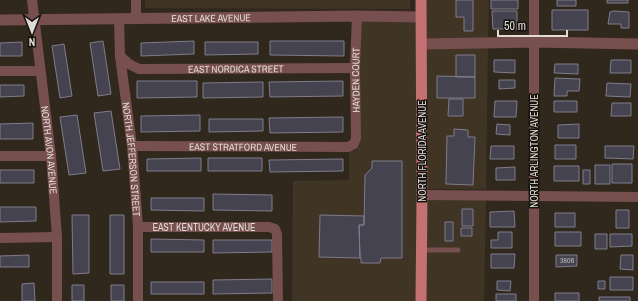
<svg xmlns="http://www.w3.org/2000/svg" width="638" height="301" viewBox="0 0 638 301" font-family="'Archivo Narrow',sans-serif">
	<rect width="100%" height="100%" fill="#31281d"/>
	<path fill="#403424" d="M145 0H410V9L145 8Z
		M426 0H489L488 38 426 39Z
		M361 22H416L417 195 416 301H292L293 181 349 180V152L354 150 356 151 357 148 360 146V68Z
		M488 48 486 189H427L426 49Z
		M427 200H486L484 301H426Z"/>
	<path fill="#464350" stroke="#7f7c8b" d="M456 0H473V31H464V17H456Z
		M491 0H518V9H491Z
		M557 0H576V6H557Z
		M607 0H628V3H607Z
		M552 10H588V30H552Z
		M492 11H517V29H493Z
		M614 11 629 12V28H621V24H608L610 12Z
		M103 41 111 94 98 96 90 43Z
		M194 41V54L141 56V43Z
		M270 41H344V56L270 55Z
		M22 42V56H0V43Z
		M205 42H258V54L205 55Z
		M64 44 72 96 60 98 52 46Z
		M456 55H475V77H456Z
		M494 60H515V73L494 72Z
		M611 60H631V73H610Z
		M555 64H578V74L554 73Z
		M437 76 475 77V98H437Z
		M555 78 580 79 579 91H567V96H554Z
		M499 80H515V88L499 89Z
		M137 81H197V97L137 98Z
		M343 81V96L270 97 269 82Z
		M263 82V97L203 98V83Z
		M607 83 631 84 630 97 606 96Z
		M0 85H24V96L0 97Z
		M449 99H463V116H448Z
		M495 101H517L516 117H494Z
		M554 101H577V112H554Z
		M612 103H631V116H611Z
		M111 111 120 169 103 171 94 113Z
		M77 115 86 173 69 175 60 117Z
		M200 115V131L141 132V116Z
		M343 117V132L270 133 269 118Z
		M209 119H263V131L209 132Z
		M33 123V139H0V124Z
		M497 124 510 125V135L496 134Z
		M579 124V138H558V125Z
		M454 129 468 130V137H475L473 185 446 184 447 136H454Z
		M555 145H576V159H555Z
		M491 146H514V159H490Z
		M605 146H634L633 159 605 158Z
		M201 158V171H147V159Z
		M208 158H262V171H208Z
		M343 159V171L270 172 269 160Z
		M372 161H402V258H381L380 263H361V258H360L359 225H364L365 175 372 168Z
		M612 164H632V183H612Z
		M595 165H610V184H595Z
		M554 166H579V181H554Z
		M515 167V180H496V168Z
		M0 170H34V183H0Z
		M583 170H590V184H583Z
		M213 194 272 195V211L213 210Z
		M151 198H204V211L151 210Z
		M0 207H36V221L0 222Z
		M462 209H473V226H462Z
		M616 210H629V228H616Z
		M514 211 515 227H490V212Z
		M555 213H575V227H555Z
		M72 215H89V273L73 274Z
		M110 215H124V274H110Z
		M320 215 364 216V225H359L360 258 319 257Z
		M445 222H453V241H445Z
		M461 228H472V236H461Z
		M498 232H512V248H491V240H498Z
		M555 232H581V246H555Z
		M595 234H607V249H595Z
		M610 234H632V246L610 247Z
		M151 239 204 240V252H151Z
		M213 240H272V252L213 253Z
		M491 254H515L514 268H491Z
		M29 255V267H0V256Z
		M556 255H577V266L556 267Z
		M621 255H633V270L620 269Z
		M610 277H633V290H610Z
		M272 279V293L213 294V280Z
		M497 281H511L510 291 497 290Z
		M598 281H605V289H598Z
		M151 282H204V294H151Z
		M34 283 35 301H22V284Z
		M72 285H84V301H72Z
		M111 285H124V301H111Z
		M555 293H579V301H555Z
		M496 294H516V301H496Z
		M599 297H630V301H599Z"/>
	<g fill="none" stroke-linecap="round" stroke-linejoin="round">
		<path stroke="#784f4f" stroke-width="5" d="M421 250H458"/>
		<g stroke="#784f4f" stroke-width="10">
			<path id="s1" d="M32 0 51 156 57 237V301"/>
			<path d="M136 0V18"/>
			<path d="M534 0V301"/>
			<path id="s2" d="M119 19 120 56 132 146 138 227V301"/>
			<path id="s3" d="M120 56 129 64 139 69 355 68"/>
			<path d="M0 71H40"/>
			<path id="s4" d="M132 146 348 147 354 144 356 138 355 68 357 16"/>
			<path d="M0 156H51"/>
			<path d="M422 195 638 197"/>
			<path id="s5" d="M138 227H269L275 229 277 234 278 301"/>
			<path d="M0 238 57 237"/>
		</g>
		<g stroke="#784f4f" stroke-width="11">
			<path id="s6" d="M0 20 357 16 421 17"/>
			<path d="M422 44 534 42 638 44"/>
		</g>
		<path stroke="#c37172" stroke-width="11" d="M421 301 422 195 421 0"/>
	</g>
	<g text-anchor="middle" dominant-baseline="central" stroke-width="3" stroke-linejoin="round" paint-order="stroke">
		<g font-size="8" fill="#bab5b3">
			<text x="567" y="260">3806</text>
		</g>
		<g font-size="10" fill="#e0dbd4" stroke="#16120d">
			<text stroke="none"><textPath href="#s6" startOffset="211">EAST LAKE AVENUE</textPath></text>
			<text stroke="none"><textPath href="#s3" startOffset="120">EAST NORDICA STREET</textPath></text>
			<text stroke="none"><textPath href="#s4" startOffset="287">HAYDEN COURT</textPath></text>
			<text stroke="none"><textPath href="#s4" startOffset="111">EAST STRATFORD AVENUE</textPath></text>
			<text stroke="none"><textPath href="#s1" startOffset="151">NORTH AVON AVENUE</textPath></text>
			<text transform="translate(422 151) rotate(-90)">NORTH FLORIDA AVENUE</text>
			<text transform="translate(534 151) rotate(-90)">NORTH ARLINGTON AVENUE</text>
			<text stroke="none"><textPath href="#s2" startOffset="141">NORTH JEFFERSON STREET</textPath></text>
			<text stroke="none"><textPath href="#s5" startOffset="66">EAST KENTUCKY AVENUE</textPath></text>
		</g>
	</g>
	<g transform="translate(32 32) rotate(180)" stroke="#16120d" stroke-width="3" paint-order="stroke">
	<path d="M0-3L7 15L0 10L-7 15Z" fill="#e0dbd4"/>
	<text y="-6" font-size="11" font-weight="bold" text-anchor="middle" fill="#e0dbd4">N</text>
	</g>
	<path d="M498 30v6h69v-6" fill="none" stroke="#e0dbd4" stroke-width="2"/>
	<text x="504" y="30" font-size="12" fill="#e0dbd4" stroke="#16120d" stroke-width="3" paint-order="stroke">50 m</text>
</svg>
